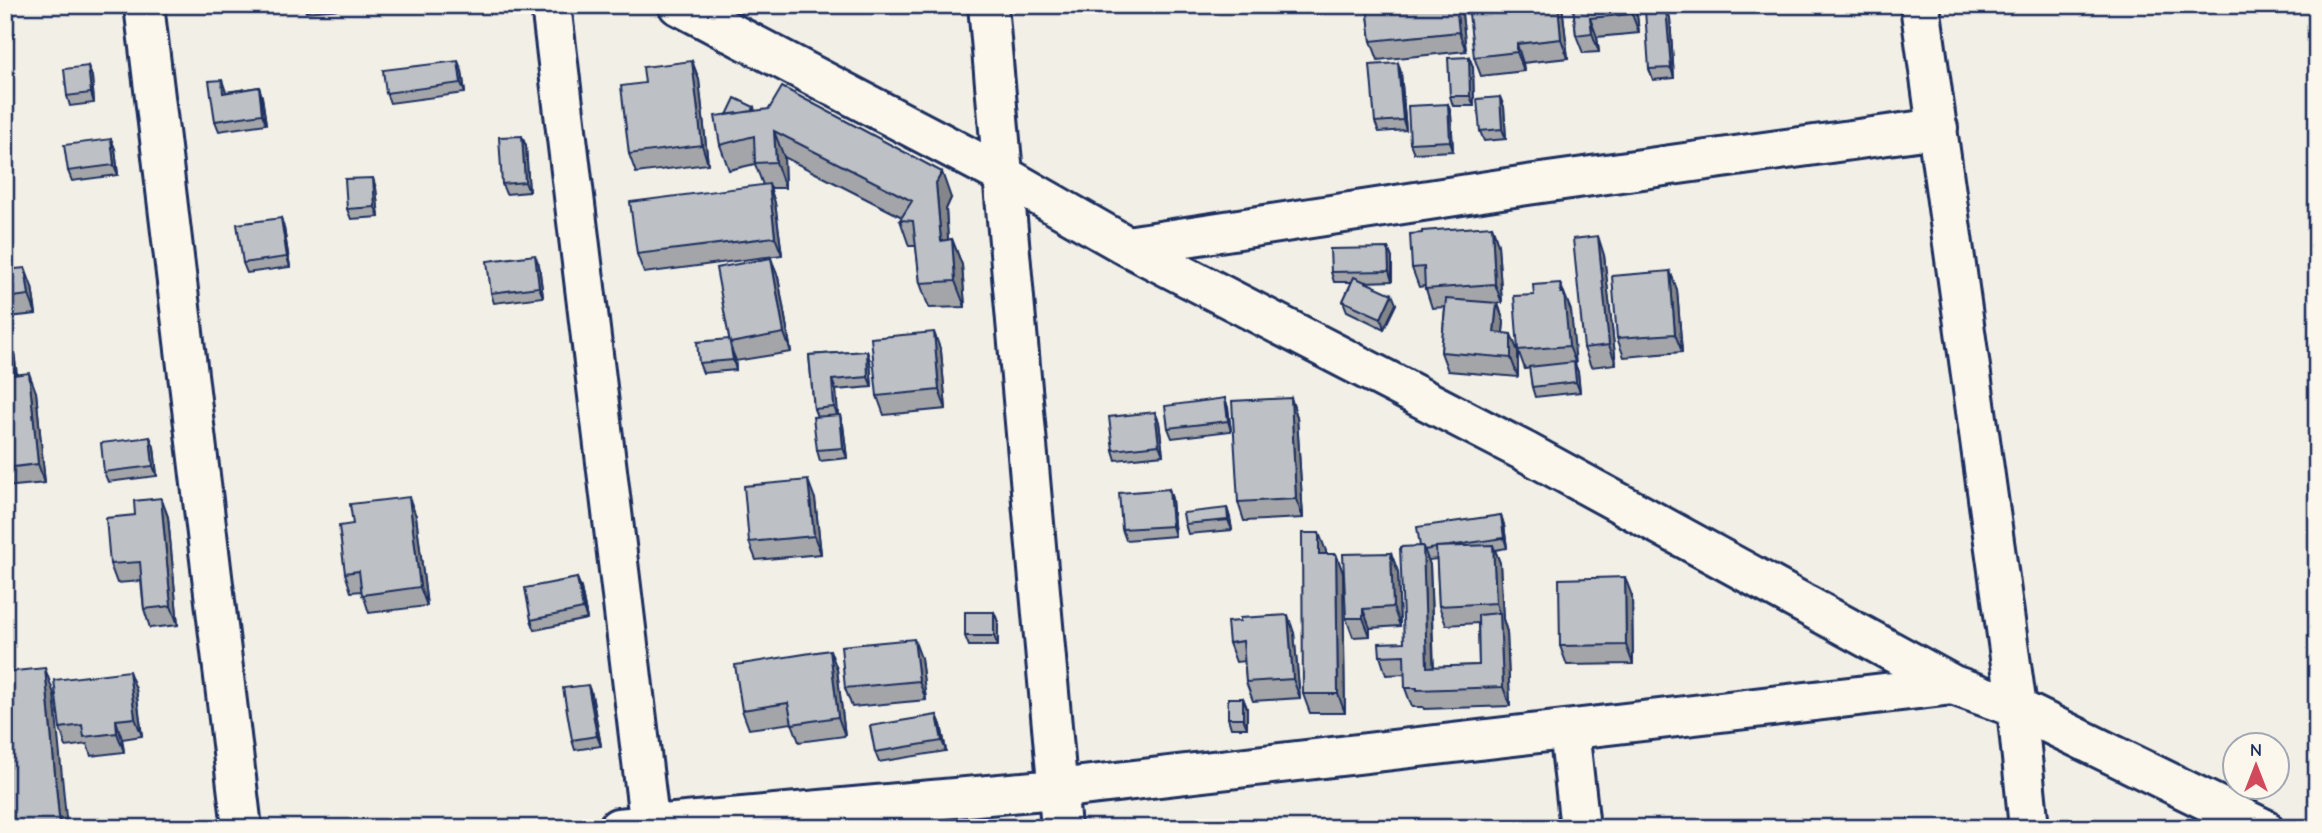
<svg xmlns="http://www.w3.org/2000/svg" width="2322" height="833" viewBox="0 0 2322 833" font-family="'Comic Neue',sans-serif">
	<rect width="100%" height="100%" fill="#f2efe6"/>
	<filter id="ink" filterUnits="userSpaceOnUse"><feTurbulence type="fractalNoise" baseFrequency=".0143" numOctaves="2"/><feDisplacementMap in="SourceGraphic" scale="14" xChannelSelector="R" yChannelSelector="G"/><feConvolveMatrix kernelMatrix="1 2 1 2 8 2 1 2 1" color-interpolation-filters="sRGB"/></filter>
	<g filter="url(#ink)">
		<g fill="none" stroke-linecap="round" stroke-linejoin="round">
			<g stroke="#1b2f5e" stroke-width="44">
				<path id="minor" d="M144 5 242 828
					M551 5 650 828
					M678 5 1001 174 1127 246 1526 452 1953 685 2017 708 2263 828
					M988 5 1061 828
					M1920 5 2017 708 2029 828
					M1127 246 1527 185 1938 128
					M1569 730 1580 828
					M618 828 1056 789 1953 685"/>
			</g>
			<use href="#minor" stroke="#fbf7ec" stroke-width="38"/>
		</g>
		<path fill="#a3a5a9" stroke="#1b2f5e" stroke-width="2" fill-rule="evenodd" d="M303 5H355V8L306 12Z
			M1367 5H1461L1466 51 1378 60 1371 41Z
			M1562 5 1568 58 1523 63 1524 71 1481 76 1474 57Z
			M1573 5H1636L1639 33 1597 37 1599 52 1583 53 1576 35Z
			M1653 5H1670L1671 9 1667 10 1670 18 1674 78 1653 80 1649 69 1654 9Z
			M1469 57 1473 67 1474 106H1453L1450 96Z
			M692 61 699 80 708 164 636 173 629 154Z
			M1398 63 1401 73 1406 130 1379 132 1375 122Z
			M88 66 92 77 94 103 70 106 67 96Z
			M462 71 465 93 390 103 386 93Z
			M222 80 226 92 259 87 262 97 266 124 219 131 215 121Z
			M1500 97 1504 107 1506 139 1484 141 1480 131Z
			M1448 104 1451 114 1453 151 1414 153 1410 143Z
			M754 107 755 111 951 198 946 209 948 240 952 239 962 265 965 307 929 308 920 283 916 246H909L900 220 902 217 784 157 785 188H770L775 203 782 255 644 273 637 254 763 185 755 164 729 170 720 145Z
			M111 139 115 149 118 175 72 181 68 171Z
			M526 146 529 192 506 194 502 184Z
			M376 188 379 217 351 219 347 209Z
			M281 218 284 228 290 267 247 273 243 263Z
			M1492 226 1498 245 1502 303H1498L1504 322 1503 333 1518 352V377L1448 371 1441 352 1445 307 1432 308 1425 286 1419 287 1412 268Z
			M1388 248 1392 258V281L1365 282 1396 304 1384 329 1347 311 1343 301 1352 282H1334L1331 272Z
			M1604 255 1616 364 1591 367 1584 348Z
			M539 265 543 297 494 303 491 293Z
			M5 270 32 287 36 314 9 317 17 374 36 392 45 483 5 487Z
			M1670 271 1677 290 1682 352 1624 357 1617 338Z
			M778 277 791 352 736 361 735 358 736 370 703 373 699 363 729 339Z
			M1564 293 1571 311 1575 364 1578 372 1580 392 1535 397 1532 387 1530 368 1525 369 1518 350Z
			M867 351 870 361 872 387 836 390 838 415 843 425 847 458 820 461 817 450V417L814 409 809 355Z
			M941 351 946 409 884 415 877 396Z
			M1225 398 1228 408 1231 431 1172 438 1168 428Z
			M1291 398 1297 417 1303 518 1244 521 1238 502Z
			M1155 412 1159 422 1163 455 1116 460 1113 450Z
			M150 437 154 447 157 476 108 482 104 472Z
			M1169 489 1172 499 1175 536 1126 540 1122 529Z
			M161 498 168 517 178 625 150 628 144 609 141 581 117 583 110 564 135 515Z
			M815 499 821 554 756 560 749 542Z
			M1227 508 1230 518 1232 530 1188 534 1185 524Z
			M1501 515 1504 525 1507 548 1495 550 1500 563 1503 619 1507 632 1510 706 1424 709 1423 707H1412L1405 688V674L1386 675 1380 656 1404 642 1420 546ZM1437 559 1439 606 1446 625 1478 623 1479 665 1434 667 1430 565 1428 560Z
			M416 516 427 606 369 613 362 591 351 592 345 573Z
			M1326 551V554H1336L1343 573 1345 713H1310L1303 694Z
			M1391 553 1398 572 1400 626 1370 628V636L1353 637 1346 618Z
			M577 578 581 588 587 619 535 630 531 620Z
			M1632 596 1633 664 1567 665 1560 646Z
			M994 612 998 622V646H969L965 636Z
			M1294 633 1300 698 1253 701 1246 682 1245 661 1236 662 1229 643Z
			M921 658 926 700 852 707 845 688Z
			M837 669 845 736 799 742 792 723 749 729 742 710Z
			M136 689 142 736 122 739 124 752 91 756 87 744 66 747 60 728Z
			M592 695 601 746 575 750 572 740Z
			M1243 698 1247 708V728H1231L1228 718Z
			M937 715 941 725 946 751 879 762 875 752Z"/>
		<path fill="#848689" stroke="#1b2f5e" stroke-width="2" d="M1456 5H1461L1466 51 1459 32Z
			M1558 5H1562L1568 58 1561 39Z
			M1631 5H1636L1639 33 1632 14Z
			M1666 8 1670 18 1674 78 1671 68Z
			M1590 18 1597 37 1599 52 1592 33Z
			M1517 44 1523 63 1524 71 1517 52Z
			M1469 57 1473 67 1474 106 1470 96Z
			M458 61 462 71 465 93 461 83Z
			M692 61 699 80 708 164 702 145Z
			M1398 63 1401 73 1406 130 1403 120Z
			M88 66 92 77 94 103 91 93Z
			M259 87 262 97 266 124 262 114Z
			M1500 97 1504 107 1506 139 1502 129Z
			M1448 104 1451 114 1453 151 1450 141Z
			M774 131 784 157 785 188 776 162Z
			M522 136 526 146 529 192 525 182Z
			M111 139 115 149 118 175 114 165Z
			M942 172 951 198 946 209 950 267 941 241 936 183Z
			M373 178 376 188 379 217 375 207Z
			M769 184 775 203 782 255 775 237Z
			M281 218 284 228 290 267 287 257Z
			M1492 226 1498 245 1502 303 1495 284Z
			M1598 236 1604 255 1616 364 1609 345Z
			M952 239 962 265 965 307 955 281Z
			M1388 248 1392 258V281L1389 271Z
			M535 255 539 265 543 297 539 287Z
			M771 258 778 277 791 352 784 333Z
			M25 268 32 287 36 314 29 295Z
			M1670 271 1677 290 1682 352 1675 334Z
			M1560 283 1571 311 1576 364 1569 346Z
			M1392 294 1396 304 1384 329 1381 318Z
			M1497 303 1504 322 1501 351 1494 332Z
			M5 307 9 317 17 379 10 360 5 322Z
			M934 332 941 351 946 409 939 390Z
			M1511 334 1518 352V377L1511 358Z
			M731 348 735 358 736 370 733 360Z
			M867 351 870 361 872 387 868 377Z
			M1574 362 1578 372 1580 392 1576 382Z
			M29 373 36 392 45 483 38 464Z
			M832 380 836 390 838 417 834 407Z
			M1225 398 1228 408 1231 431 1228 421Z
			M1291 398 1297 417 1303 518 1296 499Z
			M1155 412 1159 422 1163 455 1159 445Z
			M840 415 843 425 847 458 843 448Z
			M150 437 154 447 157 476 153 466Z
			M808 480 815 499 821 554 814 536Z
			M1169 489 1172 499 1175 536 1172 526Z
			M409 497 416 516 427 606 420 587Z
			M161 498 168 517 178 625 171 606Z
			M1227 508 1230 518 1232 530 1228 520Z
			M1501 515 1504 525 1507 548 1504 538Z
			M1319 533 1326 551V573L1319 554Z
			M1493 545 1500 563 1503 619 1507 632 1510 706 1503 687 1500 616 1496 603Z
			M1423 546 1430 565 1434 686 1427 667Z
			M1391 553 1398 572 1400 626 1393 607Z
			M1336 554 1343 573 1345 713 1338 694Z
			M1625 577 1632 596 1633 664 1626 645Z
			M577 578 581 588 587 619 583 609Z
			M1363 609 1370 628V636L1363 618Z
			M994 612 998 622V646L994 636Z
			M1288 615 1294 633 1300 698 1293 679Z
			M914 639 921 658 926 700 919 681Z
			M830 650 837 669 845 736 838 717Z
			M45 668 54 694 67 828H60Z
			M129 671 136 689 142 736 135 718Z
			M588 685 592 695 601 746 597 736Z
			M1243 698 1247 708V728L1243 718Z
			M937 715 941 725 946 751 942 741Z
			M116 720 122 739 124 752 117 733Z"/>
		<path fill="#bdc0c4" stroke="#1b2f5e" stroke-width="2" d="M1367 5H1456L1459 32 1371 41Z
			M1468 5H1558L1561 39 1517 44V52L1474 57Z
			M1573 5H1631L1632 14 1590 18 1592 33 1576 35Z
			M1666 8 1671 68 1649 69 1645 10Z
			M1469 57 1470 96H1450L1448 58Z
			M458 61 461 83 386 93 383 70Z
			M692 61 702 145 629 154 621 86 645 83 643 67Z
			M1398 63 1403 120 1375 122 1370 65Z
			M88 66 91 93 67 96 64 69Z
			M222 80 223 93 259 87 262 114 215 121 209 81Z
			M782 87 942 172 936 183 941 241 952 239 955 281 920 283 913 221 900 220 912 201 774 131 776 162 755 163 754 136 720 145 715 116 769 109Z
			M1500 97 1502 129 1480 131 1477 99Z
			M735 98 754 107 752 111 727 115Z
			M1448 104 1450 141 1410 143 1408 106Z
			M522 136 525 182 502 184 499 137Z
			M111 139 114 165 68 171 64 145Z
			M373 178 375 207 347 209 345 179Z
			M769 184 775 237 637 254 630 202Z
			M281 218 287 257 243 263 237 224Z
			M1492 226 1495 284 1425 289 1424 267 1412 268 1410 234 1422 233V231Z
			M1598 236 1609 345 1584 348 1573 239Z
			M1388 248 1389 271 1331 272 1330 249Z
			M535 255 539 287 491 293 487 261Z
			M771 258 784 333 730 343 716 268Z
			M25 268 29 295 5 298V270Z
			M1670 271 1675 334 1617 338 1612 276Z
			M1354 277 1392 294 1381 318 1343 301Z
			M1560 283 1561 293H1564L1569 346 1518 350 1514 296 1534 295 1533 285Z
			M1446 299 1497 303 1494 332 1511 334V358L1441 352Z
			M5 322 10 360 5 361Z
			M934 332 939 390 877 396 871 338Z
			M729 339 731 348 733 360 699 363 697 342Z
			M867 351 868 377 832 380 834 407 814 409 809 355Z
			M1574 362 1576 382 1532 387 1529 367Z
			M29 373 38 464 5 468V376Z
			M1225 398 1228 421 1168 428 1165 406Z
			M1291 398 1296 499 1238 502 1232 401Z
			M1155 412 1159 445 1113 450 1109 417Z
			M840 415 843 448 817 450 813 417Z
			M150 437 153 466 104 472 101 443Z
			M808 480 814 536 749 542 744 486Z
			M1169 489 1172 526 1122 529 1119 493Z
			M409 497 420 587 362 595 359 571 345 573 339 526 353 524 350 504Z
			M161 498 171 606 144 609 140 562 110 564 106 518 135 515 134 501Z
			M1227 508 1228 520 1185 524 1183 513Z
			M1501 515 1504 538 1449 546 1436 547V548L1424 550 1423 546H1420L1417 527Z
			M1302 533H1319V554H1336L1338 694H1303Z
			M1493 545 1496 603 1439 606 1436 547Z
			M1423 546 1427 667 1479 665 1478 615 1500 613 1503 687 1417 690V688H1405L1404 655 1380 656 1379 643 1404 642 1400 547Z
			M1391 553 1393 607 1363 609V618H1346L1343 554Z
			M1625 577 1626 645 1560 646 1559 579Z
			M577 578 583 609 531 620 525 588Z
			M965 612H994V636H965Z
			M1288 615 1293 679 1246 682 1243 641 1229 643 1227 622 1240 621V618Z
			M914 639 919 681 845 688 841 646Z
			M830 650 838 717 792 724 788 703 742 710 735 665Z
			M45 668 60 828H5V672Z
			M129 671 135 718 116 720 117 733 84 737 82 725 60 728 54 680Z
			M588 685 597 736 572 740 563 688Z
			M1228 698H1243V718H1228Z
			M937 715 942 741 875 752 870 726Z
			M1191 823 1192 828H1185L1184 825Z"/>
	</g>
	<rect width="2322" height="833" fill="none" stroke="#fbf7ec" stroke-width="28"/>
	<rect x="14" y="14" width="2294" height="805" fill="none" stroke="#1b2f5e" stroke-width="2.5" filter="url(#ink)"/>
	<g transform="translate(2256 766)"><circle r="33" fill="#fbf7ec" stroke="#a1a7b3" stroke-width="2"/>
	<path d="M0-5L12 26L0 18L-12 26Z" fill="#d1495b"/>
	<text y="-10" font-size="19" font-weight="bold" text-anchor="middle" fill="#1b2f5e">N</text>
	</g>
</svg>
